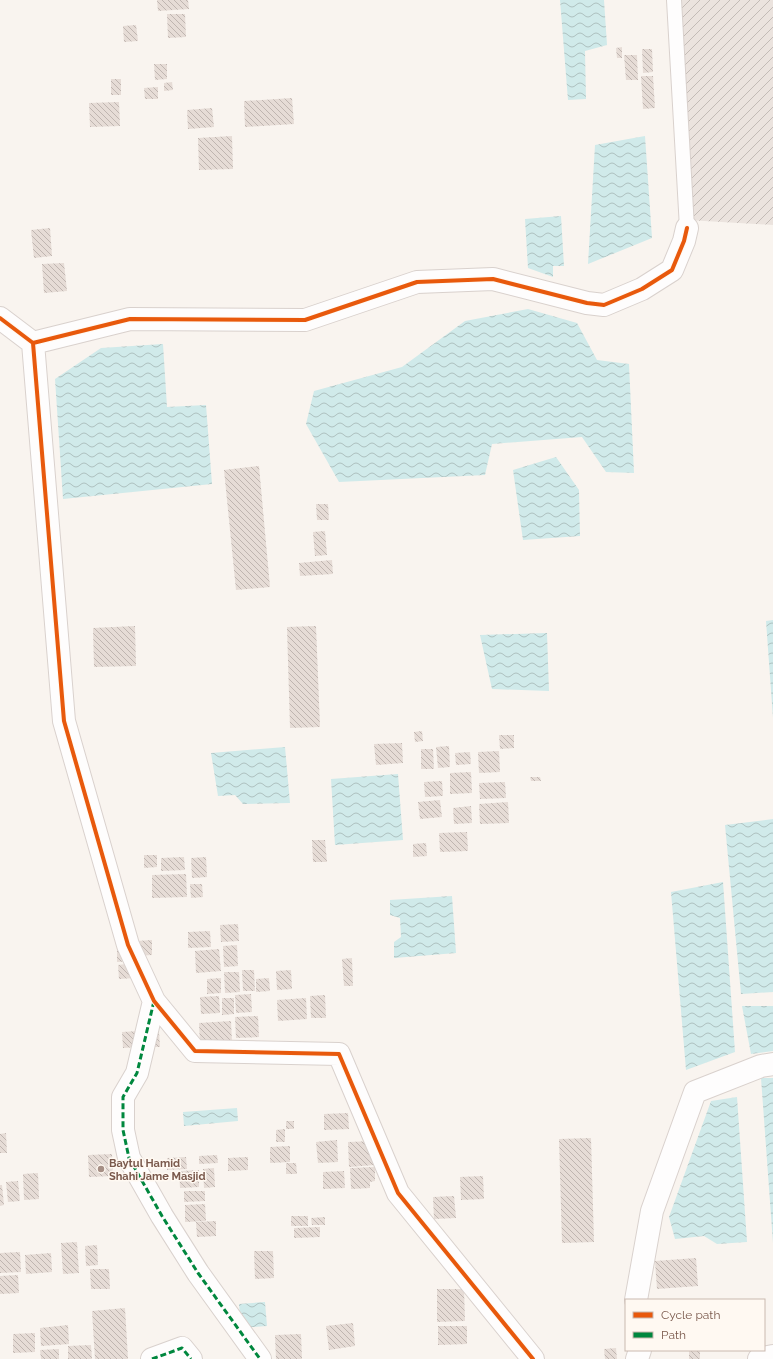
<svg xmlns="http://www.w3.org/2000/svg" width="773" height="1359" viewBox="0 0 773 1359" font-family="Raleway,sans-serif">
	<defs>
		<pattern id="industrial-furrows" width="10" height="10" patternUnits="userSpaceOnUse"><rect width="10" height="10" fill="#ebe3de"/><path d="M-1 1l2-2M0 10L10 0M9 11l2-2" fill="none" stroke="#c3bbb6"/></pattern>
		<pattern id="water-waves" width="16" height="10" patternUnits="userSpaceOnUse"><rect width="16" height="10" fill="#d0eaea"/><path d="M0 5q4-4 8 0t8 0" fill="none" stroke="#aec1c0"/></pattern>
		<pattern id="building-back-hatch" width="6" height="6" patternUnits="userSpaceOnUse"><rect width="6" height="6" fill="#e6dcd6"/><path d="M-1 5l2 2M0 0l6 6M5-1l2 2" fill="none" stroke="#bfb5b0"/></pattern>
	</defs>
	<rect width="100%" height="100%" fill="#f9f4ef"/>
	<path fill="url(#industrial-furrows)" d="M680 0H773V225L687 220Z"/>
	<path fill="url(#water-waves)" d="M560 0H604L607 45 585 51 586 99 568 100Z
		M645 136 652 238 588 264 595 145Z
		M561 216 564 266H553V277L528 268 525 219Z
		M528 309 577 323 597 360 629 364 634 473 606 472 582 437 492 444 485 475 339 482 306 424 314 391 402 367 465 321Z
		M163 344 167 407 206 405 212 484 63 499 55 379 101 348Z
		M556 457 579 490 580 536 523 540 513 470Z
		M773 620V718L766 621Z
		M547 633 549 691 492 689 480 635Z
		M285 747 290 803 243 804 235 795 218 796 211 753Z
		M398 774 403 840 335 845 331 779Z
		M773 819V992L741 994 725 825Z
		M723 882 735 1052 686 1070 671 892Z
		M452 896 456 953 394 958V942L401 937 400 918 390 915V900Z
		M742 1006H773V1051L751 1054Z
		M773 1078V1243L761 1078Z
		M737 1097 747 1242 717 1244 704 1236 675 1239 669 1217 711 1101Z
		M237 1108 238 1121 184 1126 183 1112Z
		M265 1302 267 1326 241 1328 239 1304Z"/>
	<path fill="url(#building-back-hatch)" d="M157 0H188L189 9 158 11Z
		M167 14H185L186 37 168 38Z
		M136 25 138 41 124 42 123 26Z
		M622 47V58H617L616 48Z
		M642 49H652L653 72 643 73Z
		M624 55H637L638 80H626Z
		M154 64H167V79L155 80Z
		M641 76H653L655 108 643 109Z
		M111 79H121V95H111Z
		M172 82 173 90 164 91V83Z
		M158 87V99H145L144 88Z
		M292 98 294 124 245 127 244 101Z
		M119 102 120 126 90 127 89 103Z
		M212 108 214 127 188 129 187 110Z
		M232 136 233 169 199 170 198 138Z
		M50 228 52 256 34 258 31 230Z
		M64 263 67 291 44 293 42 264Z
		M259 466 270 587 236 590 224 470Z
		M316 504H328L329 520H317Z
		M325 531 327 555 315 556 313 532Z
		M332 560 333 574 300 576 299 563Z
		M135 626 136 666 94 667 93 628Z
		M316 626 320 727 290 728 287 627Z
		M422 731 423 741 415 742 414 732Z
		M499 735H514V748L500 749Z
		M402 743 403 763 376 765 374 744Z
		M449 746 450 767 438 768 436 747Z
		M421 749H433L434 769H421Z
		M499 751 500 772 479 773 478 752Z
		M470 752 471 764 456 765 455 753Z
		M471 772 472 793 450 794V773Z
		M530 777H540L541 781H531Z
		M442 781 443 796 425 797 424 782Z
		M505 782 506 798 480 799 479 783Z
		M440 800 442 817 420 819 418 802Z
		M508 802 509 823 480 824 479 804Z
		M471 806 472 823 454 824 453 808Z
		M467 832 468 851 440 852 439 833Z
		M312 840H325L327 862H313Z
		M426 843 427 856 413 857V844Z
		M144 855H157V867L144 868Z
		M184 857 185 870 161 871V858Z
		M206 857 207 877 192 878 191 858Z
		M186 874 187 897 152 898V875Z
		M190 884H202L203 897 191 898Z
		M238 924 239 941 221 942 220 925Z
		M210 931 211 947 188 948V932Z
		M152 940V955L137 956 136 941Z
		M237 945 238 966 224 967 223 946Z
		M127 947 133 961 117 962V948Z
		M219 949 221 971 196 973 195 951Z
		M352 958 353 986H344L342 959Z
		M134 963 135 978 119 979 118 965Z
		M242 970H254L255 991H243Z
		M291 970 292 989 277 990 276 971Z
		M224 972H239L240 992 225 993Z
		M221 978V993L207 994V979Z
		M269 978 270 991 256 992V979Z
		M251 994 252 1012 236 1013 235 995Z
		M325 995 326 1018H311L310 996Z
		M219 996 220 1013 201 1014 200 997Z
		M222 998H234V1014L222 1015Z
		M306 998 307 1019 278 1021 277 1000Z
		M258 1016 259 1037 236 1038 235 1017Z
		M231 1021 232 1042 200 1044 199 1023Z
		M139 1031 140 1047 123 1048 122 1032Z
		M150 1032H159L160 1047H151Z
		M348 1113 349 1129 324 1130V1114Z
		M286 1121H294V1129H286Z
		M285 1129V1142H276V1130Z
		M6 1133 7 1153H0V1134Z
		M591 1138 594 1242 562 1243 559 1139Z
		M337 1140 338 1162 318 1163 316 1142Z
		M374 1141 375 1165 349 1167 348 1142Z
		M290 1146V1162L270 1163V1147Z
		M112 1154 113 1176 89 1177 88 1155Z
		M217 1155 218 1163 199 1164V1156Z
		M186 1157 187 1169 167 1170V1158Z
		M248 1157V1170L228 1171V1158Z
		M286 1163H296L297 1174H286Z
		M375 1167V1181L370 1182V1188L351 1189 350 1168Z
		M214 1168 215 1187 204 1188 203 1169Z
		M199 1170V1187L180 1188 179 1171Z
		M344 1171 345 1188 323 1189V1172Z
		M38 1173 39 1199 24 1200 23 1174Z
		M483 1176 484 1199 461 1200 460 1177Z
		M18 1181 20 1201 8 1202 6 1182Z
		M0 1185H2L4 1205 0 1206Z
		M184 1191H205V1201L184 1202Z
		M454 1196 456 1218 434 1219 433 1197Z
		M205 1204 206 1221 185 1222V1205Z
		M291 1216H308V1226H291Z
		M325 1217V1225H312L311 1218Z
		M216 1221V1236L197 1237 196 1222Z
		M320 1227V1237L294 1238V1228Z
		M77 1242 79 1273 63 1274 61 1243Z
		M97 1245 98 1265 86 1266 85 1246Z
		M254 1251H273L274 1278 255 1279Z
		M20 1252 21 1272 0 1273V1253Z
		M51 1253 52 1272 26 1274 25 1255Z
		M696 1258 698 1286 657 1289 655 1261Z
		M90 1269H109L110 1289H91Z
		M18 1275 19 1293 0 1294V1276Z
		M437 1289H464L465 1321 437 1322Z
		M125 1308 128 1359H95L92 1311Z
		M353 1323 355 1346 329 1350 326 1326Z
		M68 1325 69 1344 41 1346 40 1328Z
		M438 1326H467V1344L438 1345Z
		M35 1333V1352L13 1353V1334Z
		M301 1334 302 1359H276L275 1335Z
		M91 1345 92 1359H68V1346Z
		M616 1348 617 1359H605L604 1349Z
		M59 1349V1359H41L40 1350Z
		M700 1350V1359H689V1351Z"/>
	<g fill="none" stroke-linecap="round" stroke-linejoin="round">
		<g stroke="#d9d1cd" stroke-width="16">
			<path id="service" d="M674 0 687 228"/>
		</g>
		<g stroke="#d9d1cd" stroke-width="24">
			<path id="minor" d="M0 318 33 343 64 721 128 945 154 1001 195 1051 339 1054 398 1193 533 1359
				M33 343 130 319 305 320 417 282 493 279 587 303 604 305 642 289 672 270 684 241 687 228
				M154 1001 137 1073 123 1097V1130L129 1158 162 1216 198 1273 260 1359
				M636 1300 652 1211 695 1092 761 1066 773 1064
				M152 1359 182 1348 191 1359
				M637 1359 640 1350
				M759 1359 773 1356"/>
		</g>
		<use href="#service" stroke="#fefdfd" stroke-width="14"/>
		<use href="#minor" stroke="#fefdfd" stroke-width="22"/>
		<path stroke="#00873e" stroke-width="3" stroke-dasharray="6 3" stroke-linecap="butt" d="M154 1001 137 1073 123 1097V1130L129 1158 162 1216 198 1273 260 1359
			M152 1359 182 1348 191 1359"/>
		<g stroke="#fff9f2" stroke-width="6">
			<path id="cycleway" d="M0 318 33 343 64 721 128 945 154 1001 195 1051 339 1054 398 1193 533 1359
				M33 343 130 319 305 320 417 282 493 279 587 303 604 305 642 289 672 270 684 241 687 228"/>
		</g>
		<use href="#cycleway" stroke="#e8590c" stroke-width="4"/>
	</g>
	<circle fill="#a68f85" stroke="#fff9f2" stroke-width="1.5" cx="101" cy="1169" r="4"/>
	<g text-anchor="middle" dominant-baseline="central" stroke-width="3" stroke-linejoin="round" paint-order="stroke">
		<g font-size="11" font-weight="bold" fill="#7a594c" stroke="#fff9f2" text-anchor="start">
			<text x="109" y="1163">Baytul Hamid<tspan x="109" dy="13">Shahi Jame Masjid</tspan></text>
		</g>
	</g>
	<rect x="625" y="1299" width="140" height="52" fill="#fff9f2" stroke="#cab9b0"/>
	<rect x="633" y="1312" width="20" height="6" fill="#e8590c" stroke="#cab9b0"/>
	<text x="661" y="1319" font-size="12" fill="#7a594c">Cycle path</text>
	<rect x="633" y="1332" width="20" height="6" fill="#00873e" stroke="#cab9b0"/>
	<text x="661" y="1339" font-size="12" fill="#7a594c">Path</text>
</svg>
